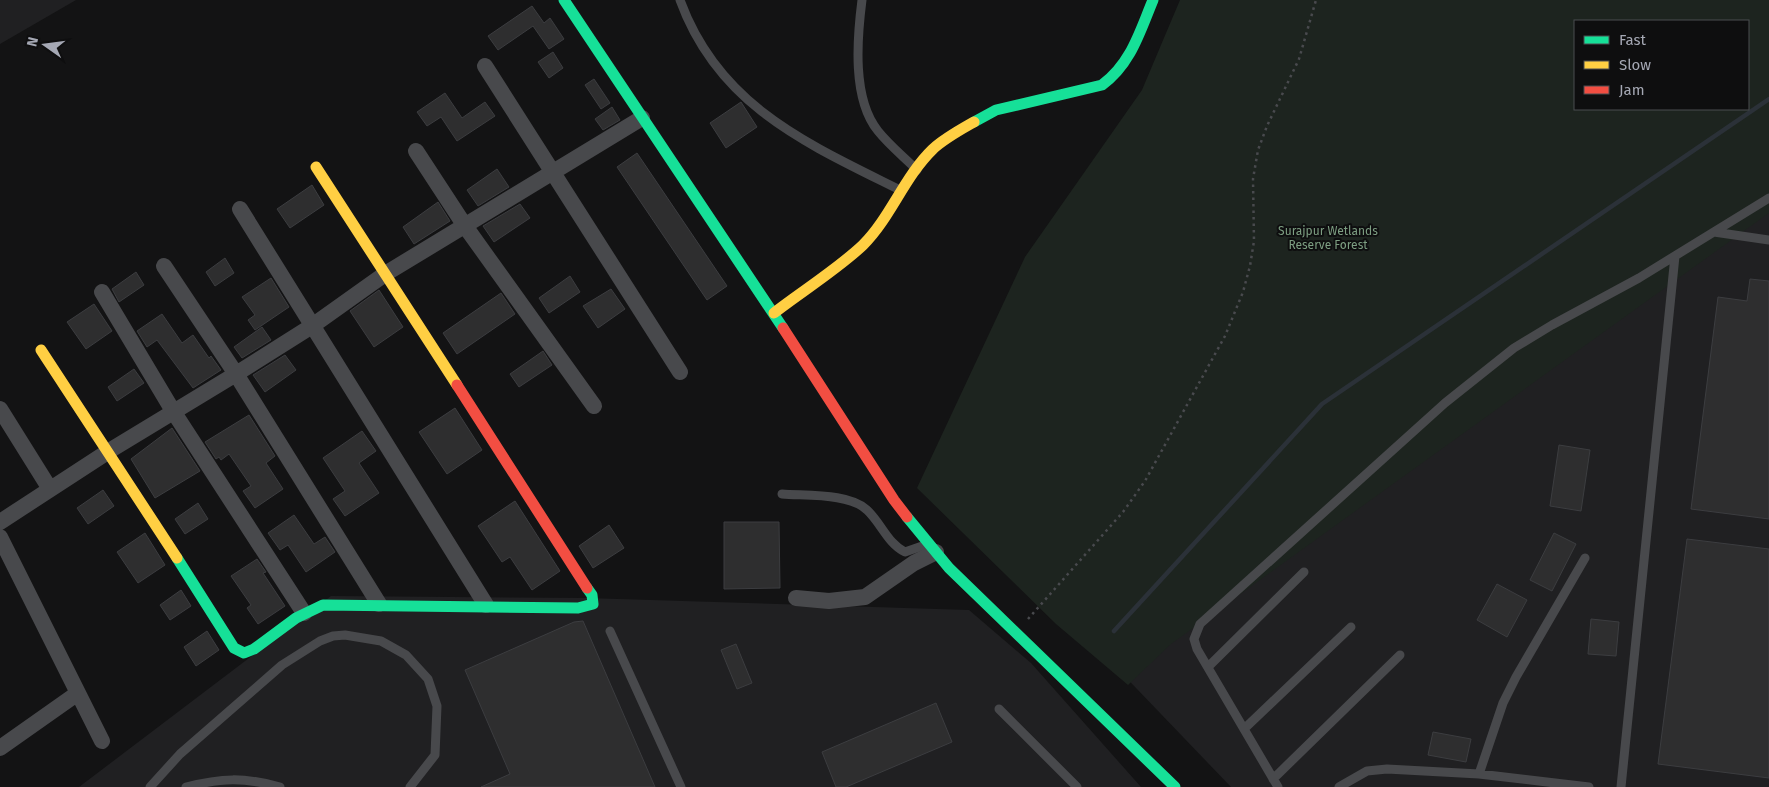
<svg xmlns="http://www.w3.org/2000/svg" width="1769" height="787" viewBox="0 0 1769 787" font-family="'Fira Sans',sans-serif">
	<rect width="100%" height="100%" fill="#131314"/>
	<path fill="#202022" d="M0 0H76L0 44Z
		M1769 186V787H1231L1113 664Z
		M331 596 586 598 969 610 1031 663 1141 787H79Z"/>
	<path fill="#1d241f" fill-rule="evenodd" d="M1180 0H1769V213L1171 644 1128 685 1056 624 917 488 1025 257 1142 90ZM1575 21H1748V109H1575Z"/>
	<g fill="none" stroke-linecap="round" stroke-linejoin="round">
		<path stroke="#2b3138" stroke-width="4.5" d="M1114 631 1322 404 1769 99"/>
	</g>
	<path fill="#2e2e2f" stroke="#3c3d40" d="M532 6 544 23 550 18 564 39 549 49 533 26 498 50 488 36Z
		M553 52 563 68 549 78 538 62Z
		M594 79 610 103 601 109 585 85Z
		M445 93 462 118 485 102 495 116 457 141 441 117 427 126 417 112Z
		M741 102 757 127 726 148 710 123Z
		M612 107 620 120 603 130 595 119Z
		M637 153 727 286 707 300 617 167Z
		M497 169 509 187 478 206 467 190Z
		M312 185 324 205 290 228 277 209Z
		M438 202 450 221 414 244 403 227Z
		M520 204 530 218 494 242 483 226Z
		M225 258 234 273 215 286 206 272Z
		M136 272 144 285 119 302 112 289Z
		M570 276 580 292 549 313 539 298Z
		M271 278 289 307 255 330 248 320 255 315 242 297Z
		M1750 279 1769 281V519L1691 509 1718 297 1747 301Z
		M611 289 625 309 598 328 583 306Z
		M379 290 403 327 374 347 350 311Z
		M501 293 515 314 457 354 443 333Z
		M94 304 112 331 86 349 67 322Z
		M162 314 182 343 193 335 209 358 211 356 221 370 193 388 157 340 147 347 137 331Z
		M262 327 271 340 242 358 234 347Z
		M543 351 552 365 519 387 510 374Z
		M285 355 296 370 265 392 253 375Z
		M134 369 144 383 117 401 108 387Z
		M455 408 482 450 447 474 419 432Z
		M249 415 275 456 266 463 283 489 255 508 243 491 251 486 229 454 221 460 219 457 216 459 205 442Z
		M172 428 200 471 155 498 131 459Z
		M362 431 376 451 359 463 379 493 345 516 333 499 345 491 323 458Z
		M1559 445 1590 450 1581 511 1550 506Z
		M103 490 114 506 88 524 77 508Z
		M515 501 560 571 532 590 510 557 502 562 478 526Z
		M198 503 208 519 185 534 175 519Z
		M294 515 314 544 325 537 335 552 306 572 288 545 280 550 268 533Z
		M724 522H779L780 588 724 589Z
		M609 525 624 548 593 568 579 546Z
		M145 533 165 565 138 583 117 552Z
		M1554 533 1576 544 1552 591 1530 580Z
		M1687 539 1769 549V778L1658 764Z
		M257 559 266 572 263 573 285 606 258 624 247 608 251 605 231 576Z
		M1497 584 1527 600 1507 637 1477 620Z
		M181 590 191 606 170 620 160 605Z
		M1591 619 1619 622 1616 656 1588 654Z
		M583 621 655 787H481L510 774 465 670 574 622Z
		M207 631 219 650 196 666 184 647Z
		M736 644 752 683 737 689 721 650Z
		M936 703 952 742 846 787H836L822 752Z
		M1433 732 1471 739 1466 762 1428 755Z"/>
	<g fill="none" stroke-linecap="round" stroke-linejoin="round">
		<path stroke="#494a4e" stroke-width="2.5" stroke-dasharray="2.5 4" stroke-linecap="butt" d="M1028 619 1123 512 1145 481 1225 336 1243 292 1250 266 1254 241 1253 179 1258 150 1267 126 1299 59 1316 0"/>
		<path stroke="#48494c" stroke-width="9" d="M680 0C719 107 808 144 902 191
			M862 0C857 39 852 99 878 131 889 145 904 157 917 170
			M1714 232 1769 240
			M782 494C806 496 850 493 867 510 881 523 888 544 905 552L928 544
			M610 631 681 787
			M1208 667 1304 572
			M999 709 1077 787
			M1244 729 1351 627
			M1479 774 1503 703 1516 677 1585 558
			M1273 779 1400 655
			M150 787 180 754 282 665 320 641 333 636 345 635 381 641 406 655 428 679 437 706 435 755 410 787
			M186 787C221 778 244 777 280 787
			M1278 787 1197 649 1194 639 1200 624 1445 403 1514 348 1552 325 1639 278 1769 198
			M1339 787 1367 771 1387 769 1479 774 1589 787
			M1621 787 1675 256"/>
		<path stroke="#48494c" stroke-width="16" d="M485 66 680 372
			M416 151 465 226 594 406
			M240 209 486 605
			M164 266 236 374 379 604
			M102 292 173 411 304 613
			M0 409 50 489
			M0 522 109 451 236 374 312 326 385 274 642 118
			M0 537 102 741
			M796 598 829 601 865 597 914 563 936 552
			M0 748 78 693"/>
		<path stroke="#16e098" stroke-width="11" d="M564 0 783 328
			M974 122 996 110 1102 85C1131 64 1140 31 1153 0
			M907 517 949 568 1175 787
			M177 558 234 648 244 653 254 649 296 618 323 605 578 608 593 604 592 595 587 588"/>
		<path stroke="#ffcf43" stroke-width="11" d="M316 167 457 385
			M774 313C801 292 839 268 863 245 891 217 904 177 933 149 945 138 960 130 974 122
			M41 350 177 558"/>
		<path stroke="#f24e42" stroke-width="11" d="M783 328 894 500 907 517
			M457 385 587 588"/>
	</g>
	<g text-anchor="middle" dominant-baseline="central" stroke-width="4" stroke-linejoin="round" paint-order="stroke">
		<g font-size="12" fill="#7d9e82" stroke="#0e0e0f">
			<text x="1328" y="231">Surajpur Wetlands<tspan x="1328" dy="14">Reserve Forest</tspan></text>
		</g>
	</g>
	<rect x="1574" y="20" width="175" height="90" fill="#0e0e0f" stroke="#4a4c51"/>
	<rect x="1584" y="36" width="25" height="8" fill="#16e098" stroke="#4a4c51"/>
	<text x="1619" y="45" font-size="15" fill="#a5a8b4">Fast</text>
	<rect x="1584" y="61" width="25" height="8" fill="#ffcf43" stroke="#4a4c51"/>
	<text x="1619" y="70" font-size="15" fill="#a5a8b4">Slow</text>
	<rect x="1584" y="86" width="25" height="8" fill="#f24e42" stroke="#4a4c51"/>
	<text x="1619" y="95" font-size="15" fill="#a5a8b4">Jam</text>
	<g transform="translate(45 45) rotate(284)" stroke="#0e0e0f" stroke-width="4" paint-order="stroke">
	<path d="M0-4L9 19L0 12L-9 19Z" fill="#a5a8b4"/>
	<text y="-8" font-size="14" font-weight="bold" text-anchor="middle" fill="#a5a8b4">N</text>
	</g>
</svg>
